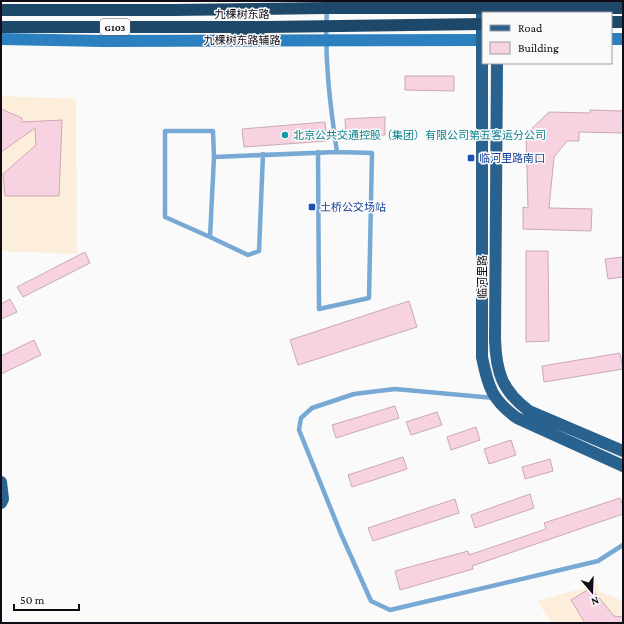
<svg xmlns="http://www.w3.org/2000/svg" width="624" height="624" viewBox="0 0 624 624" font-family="'Crimson Pro','Noto Sans SC',serif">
	<rect width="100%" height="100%" fill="#fafafa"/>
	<path fill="#fdeedb" d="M1 96 76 99 77 254 1 251Z
		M598 584 599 591 623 601V623H552L537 601Z"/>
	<path fill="#f7d2e1" stroke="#cba8b6" d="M405 76H454V91L405 90Z
		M1 109 22 118V122L62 120 59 196H5L3 174 36 145 35 128 1 152Z
		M590 110 623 111V133L579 132V141H567L554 157 549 208 592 209 591 231 523 229V207L528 208 526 134 549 112 590 113Z
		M385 117V135L346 137 345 119Z
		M325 122 327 141 244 147 242 129Z
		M526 251H548L549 341 526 342Z
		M85 252 90 263 23 297 17 287Z
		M623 257V277L608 279 605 259Z
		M10 299 17 312 1 319V304Z
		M409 301 417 327 298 365 290 340Z
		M34 340 41 355 1 374V356Z
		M620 353 623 369 544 382 542 366Z
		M395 406 399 418 336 438 332 425Z
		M437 412 442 425 411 435 406 422Z
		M476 427 480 440 451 450 447 437Z
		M511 440 516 455 489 464 484 449Z
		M403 457 407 469 352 487 348 475Z
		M550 459 553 471 525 479 522 467Z
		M530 494 534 508 475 528 471 515Z
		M620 498 623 506V514L472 566 473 569 400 590 395 571 468 551 469 555 546 529 544 523Z
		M455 499 459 513 373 541 368 528Z
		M591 588 614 616 623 617V623H585L571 600Z"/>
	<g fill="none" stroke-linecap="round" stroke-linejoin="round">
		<path stroke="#78a9d5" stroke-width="4.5" d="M318 152 319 309 369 298 372 153 337 152
			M263 154 259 251 248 255 210 237 214 157 337 152C330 104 324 57 327 9
			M210 237 165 217V131H213L214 157
			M494 398 395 389 354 394 312 408 301 418 299 430 341 534 371 601 390 610 598 561 623 545"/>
		<path stroke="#2c80bf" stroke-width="12" d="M1 39 103 41 483 40
			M611 39H623"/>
		<path stroke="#29628f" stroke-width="12" d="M482 8V357C488 387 492 400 517 418L623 466
			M497 63 495 339C496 372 502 391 529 411L623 451
			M1 482 3 499 1 503"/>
		<path stroke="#1e486a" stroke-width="12" d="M1 10H173L327 8H623
			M611 22H623
			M1 27H267L483 24
			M235 29 250 36 266 40"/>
	</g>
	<circle fill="#0f9aa8" stroke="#fafafa" stroke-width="1.5" cx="285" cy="135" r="4"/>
	<g fill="#1a4fb4" stroke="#fafafa" stroke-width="1.5">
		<rect x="467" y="154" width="8" height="8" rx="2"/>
		<rect x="308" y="203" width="8" height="8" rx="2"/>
	</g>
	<g text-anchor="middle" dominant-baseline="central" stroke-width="3" stroke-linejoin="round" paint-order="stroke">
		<rect fill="#fafafa" stroke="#56535a" stroke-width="1" x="100" y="19" width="30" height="16" rx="3"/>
		<g font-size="10" font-weight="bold" fill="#100b15">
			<text x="115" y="27">G103</text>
		</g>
		<g font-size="11" fill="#100b15" stroke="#fafafa">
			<text x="242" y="14">九棵树东路</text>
			<text x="242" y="40">九棵树东路辅路</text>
			<text transform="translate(482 277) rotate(-90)">临河里路</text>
		</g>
		<g font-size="11" fill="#0d838f" stroke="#fafafa" text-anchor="start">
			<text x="293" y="135">北京公共交通控股（集团）有限公司第五客运分公司</text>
		</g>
		<g font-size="11" fill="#164399" stroke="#fafafa" text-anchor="start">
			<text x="479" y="158">临河里路南口</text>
			<text x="320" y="207">土桥公交场站</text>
		</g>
	</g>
	<rect width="624" height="624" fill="none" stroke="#100b15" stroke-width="4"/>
	<rect x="482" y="12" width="130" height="52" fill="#fafafa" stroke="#9c9a9e"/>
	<rect x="490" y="25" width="20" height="6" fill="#29628f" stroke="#9c9a9e"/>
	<text x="518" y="32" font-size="12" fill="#100b15">Road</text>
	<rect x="490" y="42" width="20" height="12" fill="#f7d2e1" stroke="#9c9a9e"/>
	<text x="518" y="52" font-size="12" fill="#100b15">Building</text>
	<g transform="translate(592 592) rotate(161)" stroke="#fafafa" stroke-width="3" paint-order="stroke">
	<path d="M0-3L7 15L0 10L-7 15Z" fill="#100b15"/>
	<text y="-6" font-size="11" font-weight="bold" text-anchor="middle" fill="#100b15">N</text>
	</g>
	<path d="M14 604v6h65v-6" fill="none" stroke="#100b15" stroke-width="2"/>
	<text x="20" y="604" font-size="12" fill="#100b15" stroke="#fafafa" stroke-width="3" paint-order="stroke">50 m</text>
</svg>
